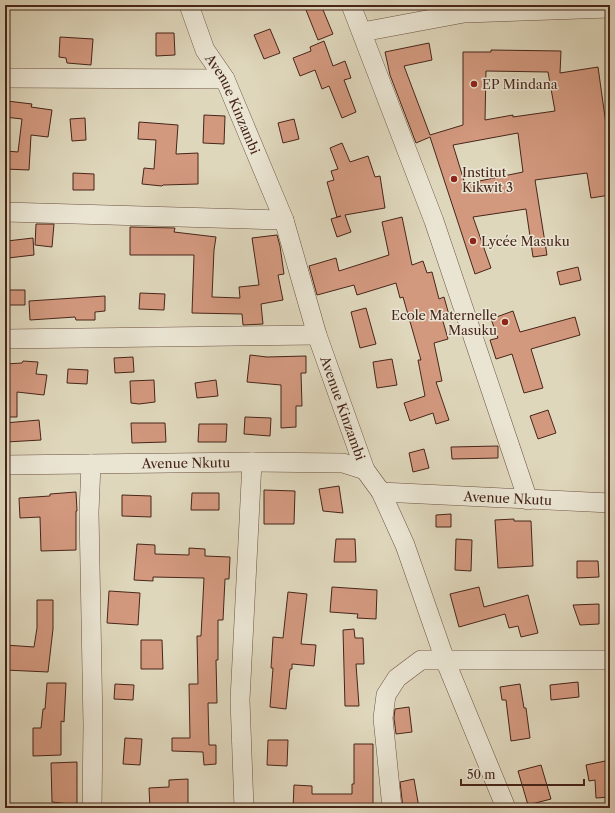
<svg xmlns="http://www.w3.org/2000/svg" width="615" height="813" viewBox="0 0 615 813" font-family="'Libre Caslon Text',serif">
	<rect width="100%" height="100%" fill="#dfd7bc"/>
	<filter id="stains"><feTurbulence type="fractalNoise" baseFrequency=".005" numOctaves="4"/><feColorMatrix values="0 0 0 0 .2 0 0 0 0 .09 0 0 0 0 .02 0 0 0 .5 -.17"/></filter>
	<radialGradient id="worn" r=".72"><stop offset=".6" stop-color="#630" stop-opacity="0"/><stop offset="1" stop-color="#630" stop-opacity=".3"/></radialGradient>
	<path fill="#d3997f" stroke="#472519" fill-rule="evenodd" d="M304 5H321L333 34 318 40Z
		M270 29 280 53 264 59 254 35Z
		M156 33H174L175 55 156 56Z
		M60 37 93 39 91 65 67 63 66 58 59 57Z
		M324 41 333 66 345 61 351 78 344 80 356 112 342 118 329 86 322 89 315 70 300 76 293 58 311 51 310 47Z
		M429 43 432 60 404 66 430 135 463 125V52H491V50L561 51 560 73 598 67 610 153V195L591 198 587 173 535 180 547 255 533 257 526 209 473 217 491 268 475 274 430 137 416 143 390 75 385 52ZM486 71 548 72 555 111 513 117V115L485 120ZM518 133 523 172 465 184 453 145Z
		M7 101 32 104 31 107 52 110 48 137 31 135 29 170 5 169 6 151 18 152 22 119 5 117Z
		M204 115 225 116 224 144 203 143Z
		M85 118 86 140 72 141 70 119Z
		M294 119 299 139 283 143 278 123Z
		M139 122 178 125 176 154 198 153V184L163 185 162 186 142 184 144 168 154 169 156 140 138 139Z
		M342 143 350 162 368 156 375 177 380 176 385 208 345 215 351 232 337 237 331 219 341 216 337 217 327 182 334 180 331 171 338 169 330 148Z
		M73 173 94 174V190H73Z
		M402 217 412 265 423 261 427 273 432 272 439 299 444 297 449 315 442 318 448 339 434 343 442 381 436 382 449 420 436 424 433 413 410 421 404 403 425 396 418 360H421L403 297 400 298 396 283 357 295 354 285 317 295 309 266 336 258 339 271 389 255 382 222Z
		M36 224H54L52 247 35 245Z
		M130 227 175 228 174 232 216 237 214 250 212 297 240 298 239 287 259 285 252 238 277 235 280 246 284 274 278 275 283 300 261 304 263 324 243 325 242 314 192 313 194 255H130Z
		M33 238 34 255 8 258 7 241Z
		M578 267 581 280 560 285 557 272Z
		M5 290H25V305H5Z
		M140 293 165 294 164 310 139 309Z
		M105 296V311L95 312V320H76L75 317 30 320 29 301Z
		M366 308 376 344 360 348 351 312Z
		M513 311 520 332 575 317 580 335 531 349 543 388 524 393 512 354 496 359 490 340 498 338 491 319Z
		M250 355 267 357 306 356V373H301L302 406H296V427L281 428V385L247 382Z
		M133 357 134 372 115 373 114 358Z
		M392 359 397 385 377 388 373 362Z
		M23 361 38 362 36 374 47 375 44 395 17 392V417H5V364L22 363Z
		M68 369 88 370 87 384 67 383Z
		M154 380 155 402 139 404 131 403 130 381Z
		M216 380 218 396 197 398 195 383Z
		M548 410 556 433 538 439 530 416Z
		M245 417 271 418 270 436 244 434Z
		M39 420 41 440 6 442 5 423Z
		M131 423H165L166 442 132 443Z
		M199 424H227L226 442H198Z
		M498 446V458L452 459 451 447Z
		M424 449 429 468 413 472 409 453Z
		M339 486 343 513 323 511 319 489Z
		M264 490 295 491 294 524H264Z
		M76 492 77 511H76V550L41 551 40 517 20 518 19 498 50 496V494Z
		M192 493H219V510H191Z
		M122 495 151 496V517L122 516Z
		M451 514V527H436V515Z
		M514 519V521H531L533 566 498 568 495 520Z
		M336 539H355L356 562H334Z
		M456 539 472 540 471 571 455 570Z
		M137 544 155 545V554L189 555V548L205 549V556L230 557 229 579H225L223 620H218V660H216L217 703H208L209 745H216V764L204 765 203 752 172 751V738H190L189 684H198L197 636H201L204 578 153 577V581L134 580Z
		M577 561H598L599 577 577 578Z
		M332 587 377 590 376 619 357 618 358 614 330 612Z
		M479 587 484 607 528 595 538 633 521 637 518 626 509 628 505 614 459 627 450 594Z
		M109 591 140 593 138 625 107 623Z
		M288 592 307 594 301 644 316 645 314 666 292 664V669H290L286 709 270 707 273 668H271L273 637 283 638Z
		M37 600H53V629L48 672 5 670V645L34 647 37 628Z
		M599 604V624L580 625 573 605Z
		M354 629 355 638H363L364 664H356L359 706H345L343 630Z
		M141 640H162L163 669H141Z
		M578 682 579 697 551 700 550 685Z
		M47 683H66L64 722 61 721V755L33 756V728H41L43 709H45Z
		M115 684 134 685 133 700 114 699Z
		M520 684 524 708H526L530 738 511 741 506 700H502L500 687Z
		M409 707 412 732 396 734 394 718 395 709Z
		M125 738 142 739 140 765 123 764Z
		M268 740H288L287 766 267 765Z
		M354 744H373V808H293L294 785 312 786V794H352V784H354Z
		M610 760V797L596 798 595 780 589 781 586 765Z
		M77 762V805L52 802 51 763Z
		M541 765 551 799 528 805 518 771Z
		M188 779V808H150L149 788 169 787V780Z
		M414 779 419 808H403L400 782Z"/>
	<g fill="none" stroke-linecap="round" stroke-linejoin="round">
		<g stroke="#6d5242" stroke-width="20">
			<g id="minor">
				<path id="s1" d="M189 5 205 50 225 79 284 220 317 335 365 470 381 492 405 545 445 660 506 808"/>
				<path d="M351 5 434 221 528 500"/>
				<path d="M362 32 464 13 610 8"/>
				<path d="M5 78 225 79"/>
				<path d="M5 212 284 220"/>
				<path d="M5 339 317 335"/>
				<path d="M91 464 89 512 93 725 92 808"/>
				<path id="s2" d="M5 465 252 462 343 463 365 470"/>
				<path id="s3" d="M381 492 610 503"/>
				<path d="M244 808 240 700 252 462"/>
				<path d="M392 808 383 718 386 695 397 678 421 660H610"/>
			</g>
		</g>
		<use href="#minor" stroke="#eae5d3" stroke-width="19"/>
	</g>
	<g fill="#8f2418" stroke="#eae5d3" stroke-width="1.5">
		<circle cx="474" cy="84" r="4"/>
		<circle cx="454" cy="179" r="4"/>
		<circle cx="473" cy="241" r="4"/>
		<circle cx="505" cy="322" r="4"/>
	</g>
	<g text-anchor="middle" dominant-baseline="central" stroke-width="3" stroke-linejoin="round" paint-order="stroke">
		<g font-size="13" fill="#472519" stroke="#eae5d3" text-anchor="start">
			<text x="482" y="84">EP Mindana</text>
			<text x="462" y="172">Institut<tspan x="462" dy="15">Kikwit 3</tspan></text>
			<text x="481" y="241">Lycée Masuku</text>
			<text x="497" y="315" text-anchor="end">Ecole Maternelle<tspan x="497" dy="15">Masuku</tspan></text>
		</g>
		<g font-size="13" fill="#472519" stroke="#eae5d3">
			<text stroke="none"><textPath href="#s1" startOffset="109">Avenue Kinzambi</textPath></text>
			<text stroke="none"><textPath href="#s1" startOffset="433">Avenue Kinzambi</textPath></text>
			<text stroke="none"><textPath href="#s2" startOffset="181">Avenue Nkutu</textPath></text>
			<text stroke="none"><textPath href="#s3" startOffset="127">Avenue Nkutu</textPath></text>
		</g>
	</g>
	<rect width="615" height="813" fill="none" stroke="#dfd7bc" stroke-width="20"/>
	<rect x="6" y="6" width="603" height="801" fill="none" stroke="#472519" stroke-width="2"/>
	<rect x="10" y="10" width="595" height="793" fill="none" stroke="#472519"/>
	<path d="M461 779v6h123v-6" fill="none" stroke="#472519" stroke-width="2"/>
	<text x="467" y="779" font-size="12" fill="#472519" stroke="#eae5d3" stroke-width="3" paint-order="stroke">50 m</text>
	<rect width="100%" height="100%" filter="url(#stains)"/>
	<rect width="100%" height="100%" fill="url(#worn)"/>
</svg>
